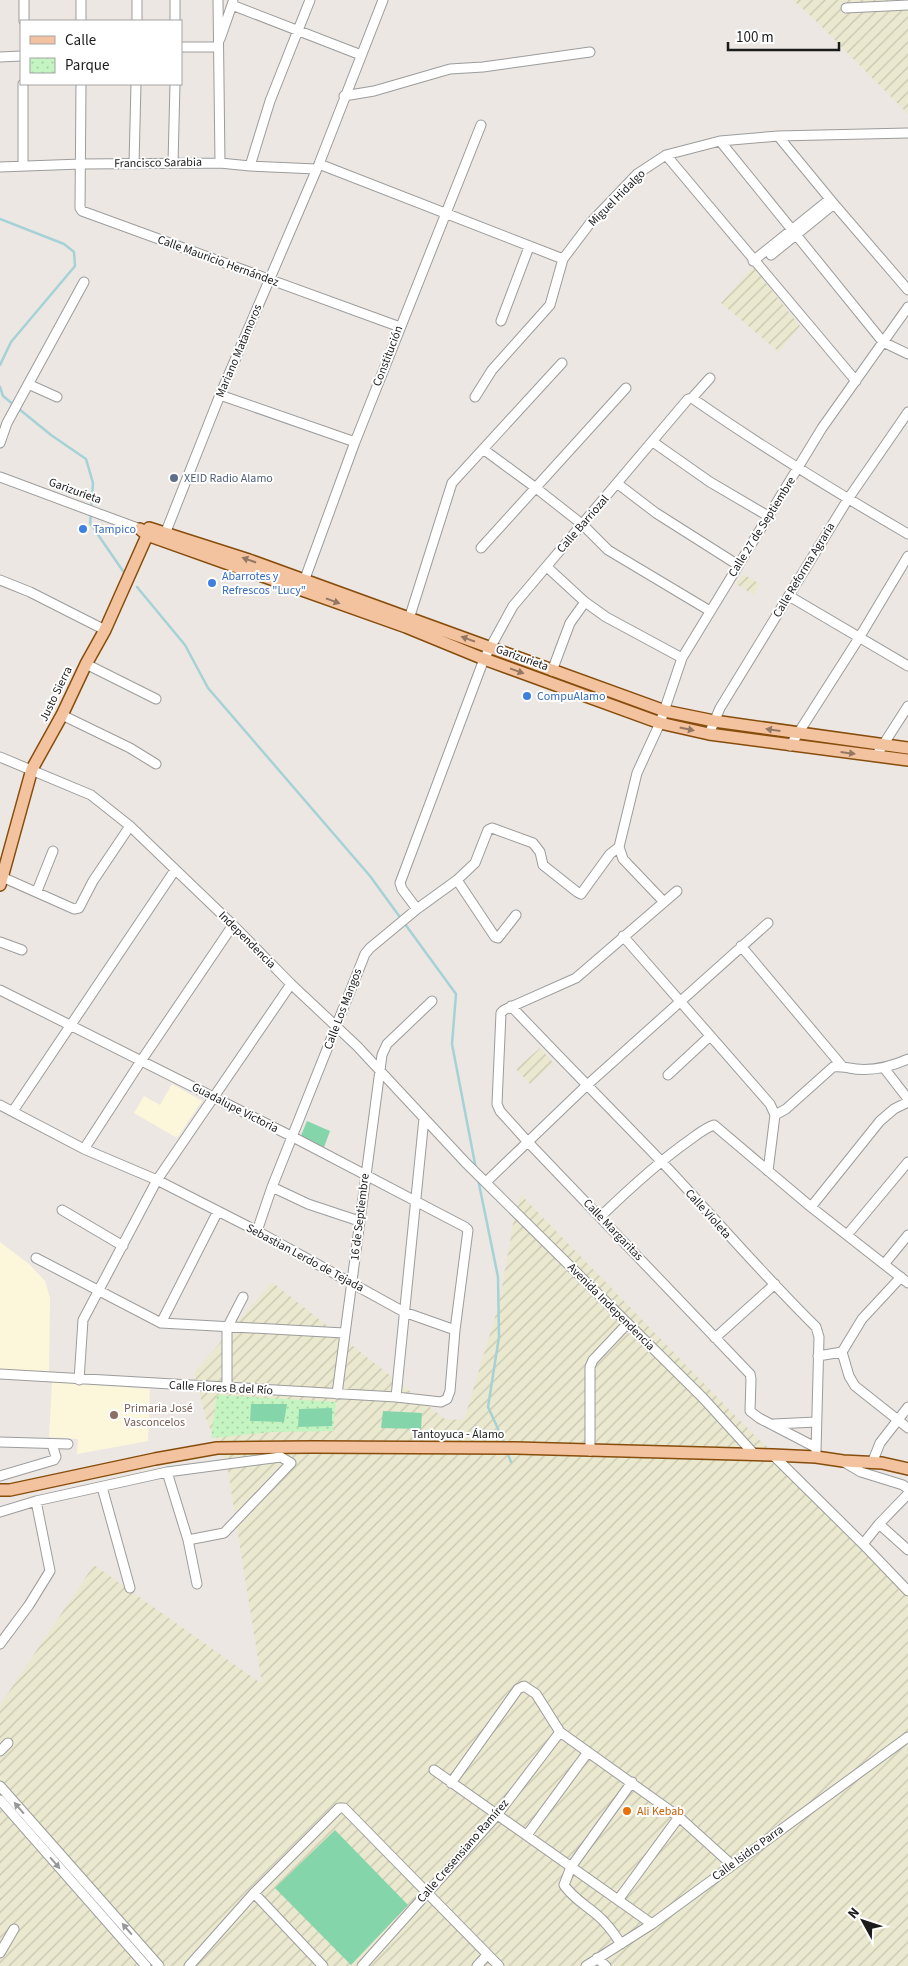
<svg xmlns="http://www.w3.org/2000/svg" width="908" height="1966" viewBox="0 0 908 1966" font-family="'Source Sans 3',sans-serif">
	<defs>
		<pattern id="farmland-furrows" width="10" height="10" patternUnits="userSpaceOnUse" patternTransform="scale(1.25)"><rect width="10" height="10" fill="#eae8ce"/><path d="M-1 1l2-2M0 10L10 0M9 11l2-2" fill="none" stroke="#c8c6b0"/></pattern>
		<pattern id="park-dots" width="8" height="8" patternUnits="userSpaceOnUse" patternTransform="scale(1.25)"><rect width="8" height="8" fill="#c4f4c1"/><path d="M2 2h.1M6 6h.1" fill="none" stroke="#a8d1a5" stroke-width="1.8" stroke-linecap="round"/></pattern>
	</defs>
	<rect width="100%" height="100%" fill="#ece7e2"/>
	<path fill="#fcf7db" d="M172 1084 202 1101 177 1138 134 1113 144 1096 160 1105Z
		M0 1242 29 1264 45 1281 50 1298 49 1372 0 1369Z
		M52 1382 150 1389 148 1441 77 1454 78 1439 49 1437Z"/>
	<path fill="url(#farmland-furrows)" d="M793 0H908V114L814 19Z
		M753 267 800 326 779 352 721 303Z
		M743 574 760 584 754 595 736 584Z
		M540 1048 553 1063 530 1084 516 1069Z
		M521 1195 757 1438 797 1471 908 1587V1966H0V1705L94 1565 262 1684 227 1465 207 1422 194 1373 272 1282 445 1419 464 1420 499 1304 514 1219Z"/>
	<path fill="url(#park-dots)" d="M217 1395 336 1402 333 1431 272 1432 211 1438Z"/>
	<path fill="#85d5ab" d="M307 1121 330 1131 323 1150 300 1138Z
		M251 1404H287L284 1422 250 1421Z
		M332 1408V1426L298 1427 299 1409Z
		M383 1411 422 1413 421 1429 381 1428Z
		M335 1830 408 1905 351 1965 275 1888Z"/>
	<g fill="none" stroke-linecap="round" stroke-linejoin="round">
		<path stroke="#a5d2d7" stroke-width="2.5" d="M0 219 64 244 74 252 75 266 11 342 0 365
			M0 387 3 396 51 435 86 459 93 483 91 509
			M91 514 90 523 125 574
			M137 587 185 645 208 688 370 876 456 994 452 1044 476 1169
			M478 1179 498 1277 499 1337 488 1407 505 1444
			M507 1452 511 1462"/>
		<g stroke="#9c9c9c" stroke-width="11">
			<path id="minor" d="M175 0V21
				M218 0 220 163
				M232 5 361 55
				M846 8 908 5
				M24 21V0
				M81 21V0
				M137 21V0
				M220 39 233 2
				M181 47H218
				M0 57 21 56
				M23 84V166
				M81 84 80 208 82 211 400 327
				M344 96 374 91 450 69 483 67 590 52
				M778 136 834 204 908 290
				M720 141 883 342 908 354
				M666 155 856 381
				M173 163 175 84
				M134 164 136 84
				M319 164 563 259
				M250 166 270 101 310 0
				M0 167 81 164 220 163 250 166 316 169
				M771 255 834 204
				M753 261 830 199
				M501 321 529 247
				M28 384 57 397
				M220 395 355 442
				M475 397 492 370 550 305 563 259 591 222 637 174 666 155 720 141 778 136 908 133
				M692 398C762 447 834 491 908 534
				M653 442 710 482 768 516
				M0 443 7 423 84 282
				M483 449 536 488 583 525 608 550 710 611
				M0 477 140 529
				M618 484 656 513 738 565
				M163 539 220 395 319 164 383 0
				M481 548 626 388
				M547 567 585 602 606 617 682 658
				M0 580 30 592 105 630
				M303 584 355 442 481 125
				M789 596 908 666
				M408 622 452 483 562 363
				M86 664 156 699
				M552 671 570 623 585 602
				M62 715 130 748 156 764
				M709 734 720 708 848 499 908 412
				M790 746 859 638 908 556
				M876 756 908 706
				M0 757 91 795 130 826 233 925 291 984 357 1046 465 1162 703 1398 755 1455
				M2 877 74 909 79 908 93 881 130 826
				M457 880 495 937 498 938 516 915
				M37 891 53 851
				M677 891 576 978 504 1010 501 1013 497 1104 500 1111 527 1141 750 1374 751 1379 750 1411 759 1418 815 1447
				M664 902 623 859 619 847 637 773 660 723 682 658 822 428 908 307
				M417 909 402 889 400 883 484 659 513 606 688 399 692 398 710 378
				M623 936 770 1104 775 1115
				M0 942 22 950
				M741 946 842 1066
				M0 990 293 1137 465 1227 468 1230 455 1330 450 1391 447 1399 441 1402 396 1397 0 1374
				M511 1006C560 1058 611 1109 661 1161 713 1216 762 1274 816 1327L819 1337 816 1451
				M884 1068 908 1099
				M668 1075 710 1036
				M0 1105 84 1149 157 1180 257 1231 404 1312 455 1330
				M13 1111 175 870
				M775 1115 786 1109 833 1067C839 1066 842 1067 849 1068 869 1072 890 1067 908 1059
				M84 1149 141 1061 233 925
				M768 1171 775 1115
				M486 1182 586 1086 768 923
				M272 1187 308 1204 359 1221
				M811 1207 880 1121 894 1109 908 1102
				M62 1210 123 1246
				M600 1217C629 1189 658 1162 691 1139 698 1134 705 1128 714 1125L811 1207 908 1283
				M257 1231 272 1187 365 954 370 948 417 909 457 880 475 863 488 830 492 828 533 843 540 852 543 865 577 892 581 894 610 854 619 847
				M847 1235 908 1162
				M36 1258 161 1323 344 1333
				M885 1263 908 1235
				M161 1323 217 1213
				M715 1338 775 1284
				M842 1352 849 1376 855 1386 908 1428
				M842 1352 862 1319 901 1277
				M818 1356 842 1352
				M79 1380 83 1320 157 1180 291 984
				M227 1388V1328L243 1297
				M337 1394 382 1055 387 1044 432 1001
				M396 1397 424 1118
				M774 1424 816 1422
				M0 1442 68 1444
				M590 1451V1367L593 1360 627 1324
				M773 1455 863 1544 908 1591
				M844 1462 861 1472 903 1485 908 1489
				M872 1463 880 1443 908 1407
				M167 1472 188 1540 197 1584
				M0 1476 54 1460 56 1457 52 1444
				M102 1487 130 1588
				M0 1512 36 1501 167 1472 281 1457 291 1463 224 1533 188 1540
				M879 1524 908 1550
				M863 1544 879 1524 908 1494
				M0 1644 29 1605 50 1571 36 1501
				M0 1751 8 1743
				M434 1770 652 1924
				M451 1783 518 1689 524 1686 536 1694 560 1732 679 1817 732 1865
				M0 1786 159 1966
				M0 1800 146 1966
				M527 1835 588 1752
				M254 1893 323 1966
				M618 1900 679 1817
				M621 1944C614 1933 606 1922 596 1914 584 1904 573 1898 564 1885L571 1867 632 1782
				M0 1953 14 1929
				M597 1958 606 1966
				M189 1966 254 1893 339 1808H344L499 1966
				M362 1966 497 1815 560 1732
				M477 1966 487 1955
				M586 1966 652 1924 908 1737"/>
		</g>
		<g stroke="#874d0c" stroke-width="14">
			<path id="major" d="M149 528 249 560 665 711 714 721 908 748
				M140 529 147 535 406 627 484 659 660 723 709 734 908 760
				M0 885 32 769 62 715 86 664 105 630 150 529
				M0 1490H10L155 1459 217 1448 312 1447 516 1448 773 1455 816 1457 843 1461 882 1463 908 1469"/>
		</g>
		<use href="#minor" stroke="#fff" stroke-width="9"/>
		<use href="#major" stroke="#f3c39f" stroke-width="11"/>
	</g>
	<defs><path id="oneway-solid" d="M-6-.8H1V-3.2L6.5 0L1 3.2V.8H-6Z" transform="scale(1.25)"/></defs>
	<g fill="#927764">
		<use href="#oneway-solid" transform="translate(249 560) rotate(-161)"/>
		<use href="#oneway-solid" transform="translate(333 601) rotate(20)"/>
		<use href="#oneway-solid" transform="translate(468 639) rotate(-160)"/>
		<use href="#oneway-solid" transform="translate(517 671) rotate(20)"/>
		<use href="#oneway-solid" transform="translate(687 729) rotate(12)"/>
		<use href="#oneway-solid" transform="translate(773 730) rotate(-172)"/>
		<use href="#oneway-solid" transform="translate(848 753) rotate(7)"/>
	</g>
	<g fill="#989898">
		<use href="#oneway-solid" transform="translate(19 1808) rotate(-131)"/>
		<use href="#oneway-solid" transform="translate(55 1863) rotate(49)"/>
		<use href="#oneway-solid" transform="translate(127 1929) rotate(-131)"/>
	</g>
	<circle fill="#5c6f8a" stroke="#fff" stroke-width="2" cx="174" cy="478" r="5"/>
	<g fill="#3f7fe0" stroke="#fff" stroke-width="2">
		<circle cx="83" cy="529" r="5"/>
		<circle cx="212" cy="583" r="5"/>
		<circle cx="527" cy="696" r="5"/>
	</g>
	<circle fill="#8d6e63" stroke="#fff" stroke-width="2" cx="114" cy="1415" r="5"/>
	<circle fill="#e8710a" stroke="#fff" stroke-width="2" cx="627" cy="1811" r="5"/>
	<g text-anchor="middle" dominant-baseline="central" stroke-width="4" stroke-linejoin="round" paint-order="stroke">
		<g font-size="12" fill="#1b1b1b" stroke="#fff">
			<text transform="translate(158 163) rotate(-1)">Francisco Sarabia</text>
			<text transform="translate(617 198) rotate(-45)">Miguel Hidalgo</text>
			<text transform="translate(218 261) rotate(20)">Calle Mauricio Hernández</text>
			<text transform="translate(239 351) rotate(-67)">Mariano Matamoros</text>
			<text transform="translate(388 356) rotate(-69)">Constitución</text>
			<text transform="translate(75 491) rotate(20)">Garizurieta</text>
			<text transform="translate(583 524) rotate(-49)">Calle Barriozal</text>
			<text transform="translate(762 527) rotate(-58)">Calle 27 de Septiembre</text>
			<text transform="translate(804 570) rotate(-59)">Calle Reforma Agraria</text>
			<text transform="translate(522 658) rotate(20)">Garizurieta</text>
			<text transform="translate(56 694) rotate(-64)">Justo Sierra</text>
			<text transform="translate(247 940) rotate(45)">Independencia</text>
			<text transform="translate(343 1009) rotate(-69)">Calle Los Mangos</text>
			<text transform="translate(235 1108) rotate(27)">Guadalupe Victoria</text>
			<text transform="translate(708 1214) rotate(48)">Calle Violeta</text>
			<text transform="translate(360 1217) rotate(-83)">16 de Septiembre</text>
			<text transform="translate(613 1230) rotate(46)">Calle Margaritas</text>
			<text transform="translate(305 1258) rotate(28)">Sebastian Lerdo de Tejada</text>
			<text transform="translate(611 1307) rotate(45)">Avenida Independencia</text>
			<text transform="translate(221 1388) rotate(3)">Calle Flores B del Río</text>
			<text x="458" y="1434">Tantoyuca - Álamo</text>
			<text transform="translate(463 1851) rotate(-49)">Calle Cresensiano Ramírez</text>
			<text transform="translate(748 1853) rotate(-36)">Calle Isidro Parra</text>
		</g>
		<g font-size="12" fill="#4e5e75" stroke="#fff" text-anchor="start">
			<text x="184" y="478">XEID Radio Alamo</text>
		</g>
		<g font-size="12" fill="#366cbe" stroke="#fff" text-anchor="start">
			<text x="93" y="529">Tampico</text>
			<text x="222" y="576">Abarrotes y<tspan x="222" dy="14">Refrescos "Lucy"</tspan></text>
			<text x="537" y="696">CompuAlamo</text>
		</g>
		<g font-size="12" fill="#785e54" stroke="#fff" text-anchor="start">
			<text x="124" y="1408">Primaria José<tspan x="124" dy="14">Vasconcelos</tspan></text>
		</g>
		<g font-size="12" fill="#c56008" stroke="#fff" text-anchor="start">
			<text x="637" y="1811">Ali Kebab</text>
		</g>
	</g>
	<rect x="20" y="20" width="162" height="65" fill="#ffffff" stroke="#a4a4a4"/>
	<rect x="30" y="36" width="25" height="8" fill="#f3c39f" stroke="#a4a4a4"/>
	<text x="65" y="45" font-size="15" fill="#1b1b1b">Calle</text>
	<rect x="30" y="58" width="25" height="15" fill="url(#park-dots)" stroke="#a4a4a4"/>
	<text x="65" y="70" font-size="15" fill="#1b1b1b">Parque</text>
	<g transform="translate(863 1921) rotate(310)" stroke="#ffffff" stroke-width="4" paint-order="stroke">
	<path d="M0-4L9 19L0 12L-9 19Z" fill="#1b1b1b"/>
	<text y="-8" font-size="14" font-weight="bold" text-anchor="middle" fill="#1b1b1b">N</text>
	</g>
	<path d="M728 42v8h111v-8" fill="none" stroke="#1b1b1b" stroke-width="2.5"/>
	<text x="736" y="42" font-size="15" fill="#1b1b1b" stroke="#ffffff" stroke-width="4" paint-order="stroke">100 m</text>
</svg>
